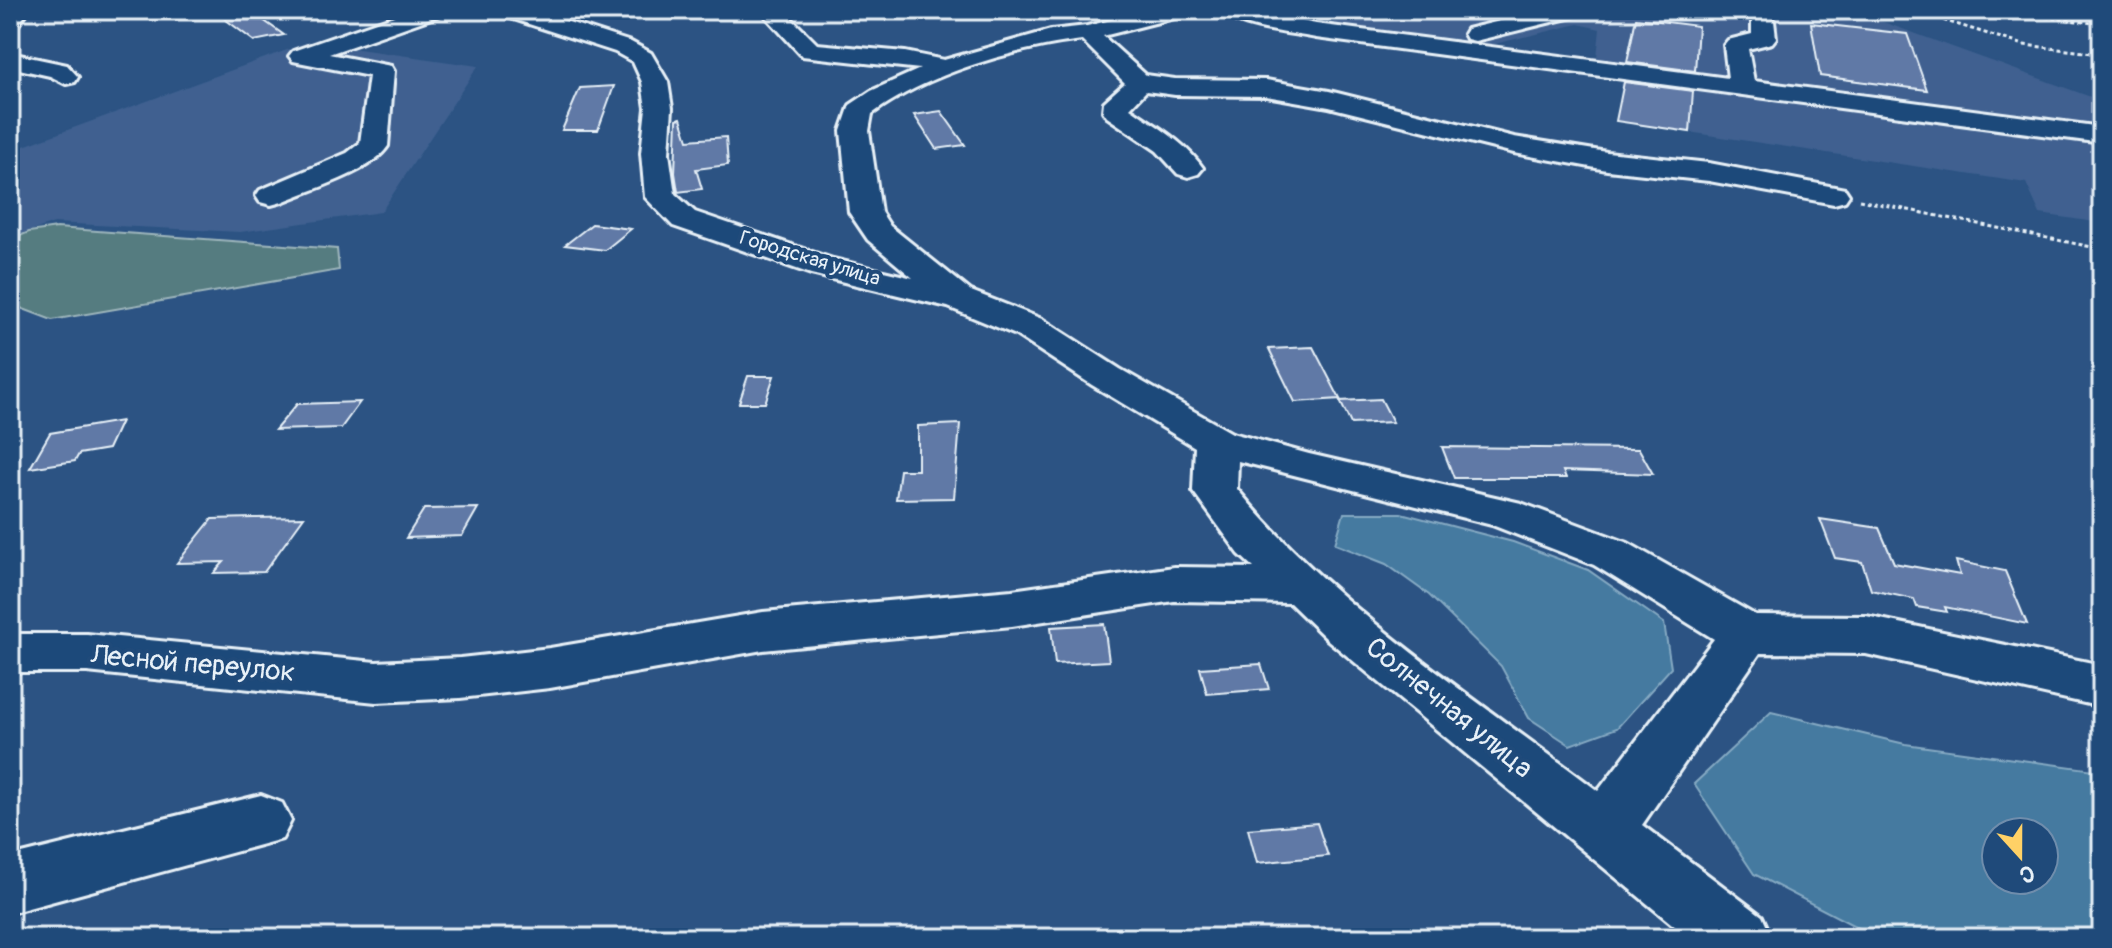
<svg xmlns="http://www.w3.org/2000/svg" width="2112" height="948" viewBox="0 0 2112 948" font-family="Pangolin,sans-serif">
	<rect width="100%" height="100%" fill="#2c5383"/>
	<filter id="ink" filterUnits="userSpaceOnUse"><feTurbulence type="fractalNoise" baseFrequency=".0125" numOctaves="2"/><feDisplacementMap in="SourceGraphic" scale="16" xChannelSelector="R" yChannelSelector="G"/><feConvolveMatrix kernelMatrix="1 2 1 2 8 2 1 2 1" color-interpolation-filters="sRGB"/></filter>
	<g filter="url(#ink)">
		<path fill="#3f6190" d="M1341 10H1850L2102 101V223L2040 214 2026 183 1616 121 1622 80 1595 76 1600 29 1578 24 1474 49 1347 32 1325 16 1344 12Z
			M309 42 478 66 381 212 240 232 54 223 10 238V151Z"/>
		<path fill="#557b80" stroke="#9eb6bc" stroke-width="2" d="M57 228 337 249 339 270 52 320 10 304V240L29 232Z"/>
		<path fill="#447aa0" stroke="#86aac3" stroke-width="2" fill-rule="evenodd" d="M1344 513H1401L1513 542 1588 570 1664 623 1671 668 1617 728 1570 745 1529 718 1501 666 1429 595 1386 564 1335 544Z
			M1771 712 1905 744 2102 771V938H1878L1754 874 1694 784ZM1996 832H2044V880H1996Z"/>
		<path fill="#6079a6" stroke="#e8f1f8" stroke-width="2" d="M213 10H249L284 35 254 41Z
			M1636 18 1698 26 1695 71 1627 62Z
			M1811 23 1907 34 1927 90 1820 76Z
			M1624 82 1693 91 1690 132 1616 121Z
			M614 86 598 130H562L580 88Z
			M941 111 965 145 936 149 914 115Z
			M681 118 688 140 726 137 728 165 696 169 702 189 678 192 675 173 677 119Z
			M592 224 631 229 605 250 565 245Z
			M1313 347 1340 399 1295 402 1269 349Z
			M748 376H774L765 403H739Z
			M1381 399 1393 422 1351 424 1340 401Z
			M360 402 341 428 275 430 297 404Z
			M121 421 108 449 79 454 75 461 30 468 50 433Z
			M960 424 954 498 896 499 900 470H918V426Z
			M1442 447 1639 449 1653 474 1563 471 1566 478H1454Z
			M478 508 462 536 406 538 424 509Z
			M304 517 264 572 214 573 224 562 177 563 212 519Z
			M1820 519 1879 528 1894 563 1960 575 1956 561 2005 571 2027 624 1945 607 1947 612 1917 607 1914 599 1871 590 1862 562 1835 558Z
			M1104 624 1109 661 1055 664 1051 627Z
			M1261 664 1269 689 1207 694 1200 668Z
			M1317 823 1328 856 1257 863 1248 829Z"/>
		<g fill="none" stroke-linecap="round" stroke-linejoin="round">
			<g stroke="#e8f1f8" stroke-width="6">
				<path id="minor" d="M10 10H29L18 25 10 27Z
					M411 10H443L440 15 329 54 391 66 394 71 388 146C370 173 312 189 282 202L271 205 260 202 256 196 260 190 347 153 360 143 369 76 293 61 289 56 293 51Z
					M498 10H531L631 42 651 53 668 82 672 108 669 153 675 194 695 212 833 259 913 278 868 240 849 212 841 131 850 105 871 91 920 69 802 56 760 10H783L817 44 905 52 944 60 1051 30 1087 26 1152 10H1189L1186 15 1103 36 1146 75 1175 79 1266 80 1329 91 1514 137 1607 152 1709 163 1845 189 1849 195 1845 201 1834 204 1709 181 1607 170 1514 153 1329 107 1266 96 1175 95 1146 91 1130 108C1156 126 1184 141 1203 168L1198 174 1188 177 1178 174 1157 151 1107 117 1103 111 1104 102 1125 83 1082 40C1015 48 926 74 872 114L869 131 881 212 890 226 971 291 1042 319 1120 369 1232 433 1309 454 1521 503 1628 543 1755 615 1866 616 2102 665V707L1866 654 1760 653 1642 825 1762 916 1772 938H1689L1328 640 1290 603 1174 601 1012 626 763 650 550 688 460 698 376 702 87 672H10V634H87L376 662 460 658 550 648 763 612 1012 590 1174 567 1254 568 1239 554 1193 491 1195 447 1092 385 1016 335 948 307 811 274 673 226 645 197 641 153 646 108 642 82 633 62 615 52 501 15ZM1238 461 1492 525 1594 565 1714 639 1598 791C1474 697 1337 610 1237 489Z
					M1219 10H1250L1316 24 1728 78 1724 45 1728 40 1752 34V21L1763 14 1774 21 1776 38 1772 43 1748 49 1754 81 2102 127V143L1316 38C1292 33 1234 28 1219 10Z
					M1545 10H1583L1580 15 1475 41 1467 39 1464 34 1467 29Z
					M10 53 67 65 78 77 75 82 66 84 50 76 10 67Z
					M261 795 282 803 291 821 282 839 10 913V857Z"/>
			</g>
			<path stroke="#e8f1f8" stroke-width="3" stroke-dasharray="4 3" stroke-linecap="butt" d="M1910 10 2024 45 2102 54
				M1983 10 2102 24
				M1859 200 2102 249"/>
			<use href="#minor" fill="#1f4a7a" fill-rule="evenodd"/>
		</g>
	</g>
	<g text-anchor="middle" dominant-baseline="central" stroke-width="8" stroke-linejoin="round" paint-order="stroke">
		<g font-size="20" fill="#e8f1f8" stroke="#1f4a7a">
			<text transform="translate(810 258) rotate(17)">Городская улица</text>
		</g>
		<g font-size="28" fill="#e8f1f8" stroke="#1f4a7a">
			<text transform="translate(193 664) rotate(5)">Лесной переулок</text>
			<text transform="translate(1449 708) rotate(39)">Солнечная улица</text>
		</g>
	</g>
	<rect width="2112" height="948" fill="none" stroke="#1f4a7a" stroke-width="40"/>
	<rect x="20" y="20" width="2072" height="908" fill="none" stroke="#e8f1f8" stroke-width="3" filter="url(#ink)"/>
	<g transform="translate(2020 856) rotate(159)"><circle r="38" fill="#1f4a7a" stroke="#6f8dac" stroke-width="2"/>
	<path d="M0-6L14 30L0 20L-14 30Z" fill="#ffd166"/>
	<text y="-12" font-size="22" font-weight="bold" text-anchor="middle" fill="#e8f1f8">С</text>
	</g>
</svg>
